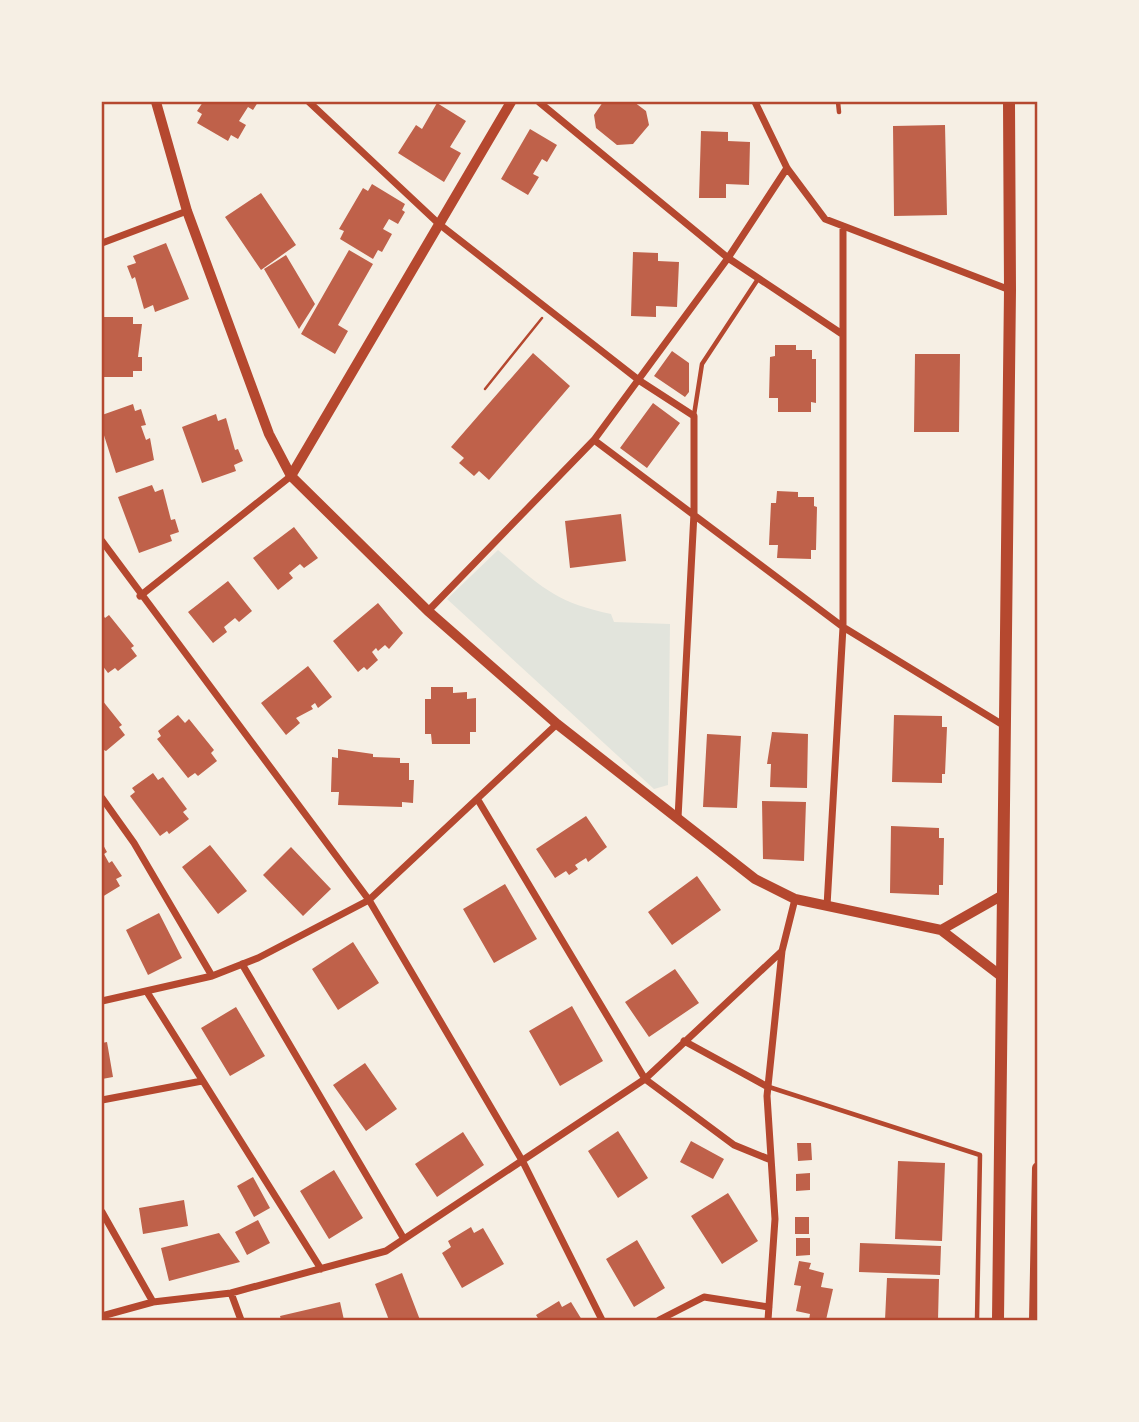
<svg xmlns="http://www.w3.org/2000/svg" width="1139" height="1422" viewBox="0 0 1139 1422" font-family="'Noto Sans',sans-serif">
	<rect width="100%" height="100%" fill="#f6efe4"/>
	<path fill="#e2e4dc" d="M498 550C540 586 556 603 611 614L614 622 670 624 668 785 654 789 447 599Z"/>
	<path fill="#bf614a" d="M203 102H258L253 110 248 107 239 121 246 125 238 139 231 135 228 141 197 123 202 114 197 111Z
		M603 102H634L646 111 649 125 633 144 617 145 596 128 594 115Z
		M437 103 466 121 450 147 461 153 444 182 398 153 416 125 422 129Z
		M945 125 947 215 894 216 893 126Z
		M530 129 557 145 547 162 542 159 533 174 539 177 528 195 501 179Z
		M701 131 728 132V141L750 142 749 185 726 184V198H699Z
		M372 184 405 204 402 210 405 212 398 224 389 219 383 229 392 234 382 252 378 250 373 259 340 239 344 231 339 229 363 188 368 191Z
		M261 193 296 245 261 270 225 217Z
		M166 243 189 299 155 312 153 305 144 309 135 277 132 279 127 266 136 263 133 256Z
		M349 250 373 264 338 325 348 331 335 354 301 334Z
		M633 252 658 253V261L679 262 677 307 656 306V317L631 316Z
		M286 255 315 304 299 329 264 269Z
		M102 317H133V324H142L138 357H142V371H133V377H102Z
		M775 345H796V350H812V359H816V403L811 402V412H778V398H769L770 357 775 356Z
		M672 351 689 363V392L685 397 654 376Z
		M533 353 570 386 489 480 479 471 474 476 459 463 464 458 451 447Z
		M915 354H960L959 432H914Z
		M653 403 680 423 647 468 620 448Z
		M133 404 135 411 141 409 146 425 141 426 146 440 150 438 154 460 116 473 102 429V415Z
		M216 414 218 421 226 418 235 450 238 449 243 461 234 465 236 471 202 483 182 427Z
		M152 485 155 492 163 489 171 520 175 519 179 532 170 535 172 541 139 553 118 497Z
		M777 491 798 492V497H814V506L817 507 816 550H811V559L777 558 778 545H769L771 503H776Z
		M621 514 626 561 570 568 565 521Z
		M294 527 318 558 304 568 300 564 289 573 293 578 278 590 253 558Z
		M228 581 252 611 239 622 235 618 224 627 227 632 213 643 188 612Z
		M378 603 403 633 389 649 385 645 378 651 376 648 372 652 378 660 367 670 364 667 358 672 333 641Z
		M102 614 105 618 109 615 134 646 131 648 137 656 118 671 115 668 108 673 102 665Z
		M308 666 332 697 318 708 315 703 311 706 313 709 296 718 300 723 286 735 261 703Z
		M431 687H453V693L467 692V699L476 698V732H470V744H432L431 734H425V699H431Z
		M102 700 122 725 119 727 125 735 106 751 102 749Z
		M178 715 185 723 189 719 214 750 211 753 217 761 198 776 195 773 188 778 157 739 161 736 158 731Z
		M894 715 942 716V727H947L945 774H942V783L892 782Z
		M772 732 808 734 807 788 770 787 771 764H767Z
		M707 734 741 736 737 808 703 807Z
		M338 749 373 754V757L400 758V763H409V780H414L413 803 402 802V807L338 805 339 792H331L332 757 338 758Z
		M153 773 158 780 163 777 187 809 183 812 189 819 169 834 167 831 160 836 130 796 135 792 132 788Z
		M762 801 806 802 804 861 763 859Z
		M586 816 607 847 588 862 586 858 575 865 578 869 569 875 566 871 555 878 536 849Z
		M891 826 939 828V838H944L943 885H939V895L890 893Z
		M102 843 107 852 104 854 109 863 112 861 122 876 116 879 120 886 102 897Z
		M210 845 247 891 218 914 182 867Z
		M291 847 331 889 303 916 263 875Z
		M697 876 721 910 672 945 648 912Z
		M505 884 537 939 494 963 463 909Z
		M159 913 182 958 148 975 126 930Z
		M353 942 379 983 338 1010 312 969Z
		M675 969 699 1003 649 1037 625 1002Z
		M572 1006 603 1061 560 1086 529 1031Z
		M236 1007 265 1056 230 1076 201 1028Z
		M107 1042 113 1077 102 1079V1043Z
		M365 1063 397 1109 366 1131 333 1085Z
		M618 1131 648 1178 618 1198 588 1151Z
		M463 1132 484 1165 437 1197 415 1164Z
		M691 1141 724 1159 713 1179 680 1162Z
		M797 1143H811L812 1160 798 1161Z
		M898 1161 945 1163 942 1241 895 1239Z
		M334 1170 363 1218 329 1239 300 1191Z
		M810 1173V1190L796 1191V1174Z
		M253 1177 270 1208 254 1217 237 1186Z
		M728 1193 758 1241 722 1264 691 1216Z
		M184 1200 188 1226 143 1234 139 1208Z
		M795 1217H809V1234H795Z
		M258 1220 270 1243 247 1255 235 1232Z
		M471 1227 474 1233 483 1228 504 1264 462 1288 442 1253 451 1247 448 1241Z
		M219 1233 240 1262 169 1281 161 1248Z
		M796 1238H810V1255L796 1256Z
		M637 1240 665 1288 634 1307 606 1259Z
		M860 1243 941 1246 940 1275 859 1272Z
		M799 1261 811 1263 809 1269 824 1273 821 1287 833 1289 826 1320H809L810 1314 796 1311 801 1286 794 1285Z
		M402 1273 420 1320H389L375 1284Z
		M887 1278 939 1279 938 1320H885Z
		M559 1301 562 1307 571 1302 582 1320H539L536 1315Z
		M340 1302 344 1320H281L280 1316Z"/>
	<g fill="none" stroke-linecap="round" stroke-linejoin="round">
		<path stroke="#b5482f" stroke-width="2.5" d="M485 389 542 318"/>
		<path stroke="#b5482f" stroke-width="4.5" d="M838 102 839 112
			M694 415 702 364 758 279
			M769 1087 980 1155 977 1320"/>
		<path stroke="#b5482f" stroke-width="7" d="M309 102 439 224 640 381 694 416V513L678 818
			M539 102 728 258 842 334
			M755 102 787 168 825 219 1010 290
			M102 243 187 211
			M594 440 843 627 1003 725
			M102 541 369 900 258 958 212 976 102 1001
			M140 596 291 476
			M428 611 594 440 728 258 787 168
			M557 724 369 900 523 1162 602 1320
			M102 798 134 843 212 976
			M478 800 645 1079 734 1145 771 1160
			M827 906 843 627V226
			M242 964 404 1239
			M147 992 321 1269
			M684 1041 768 1087
			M102 1100 202 1081
			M102 1212 153 1302
			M231 1293 241 1320
			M102 1316 153 1302 231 1293 386 1251 645 1079 782 951 795 899
			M659 1320 704 1297 769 1307
			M768 1320 775 1219 767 1096 782 951"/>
		<path stroke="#b5482f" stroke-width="10" d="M156 102 187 211 269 434 291 476
			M511 102 291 476 428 611 557 724 755 879 795 899 941 930 1001 976
			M941 930 1001 896"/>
		<path stroke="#b5482f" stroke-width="12" d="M998 1320 1010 290 1009 102
			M1035 1320 1038 1168"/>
	</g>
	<rect width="1139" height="1422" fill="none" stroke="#f6efe4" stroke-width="206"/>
	<rect x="103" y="103" width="933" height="1216" fill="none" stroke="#b5482f" stroke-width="2.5"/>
</svg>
